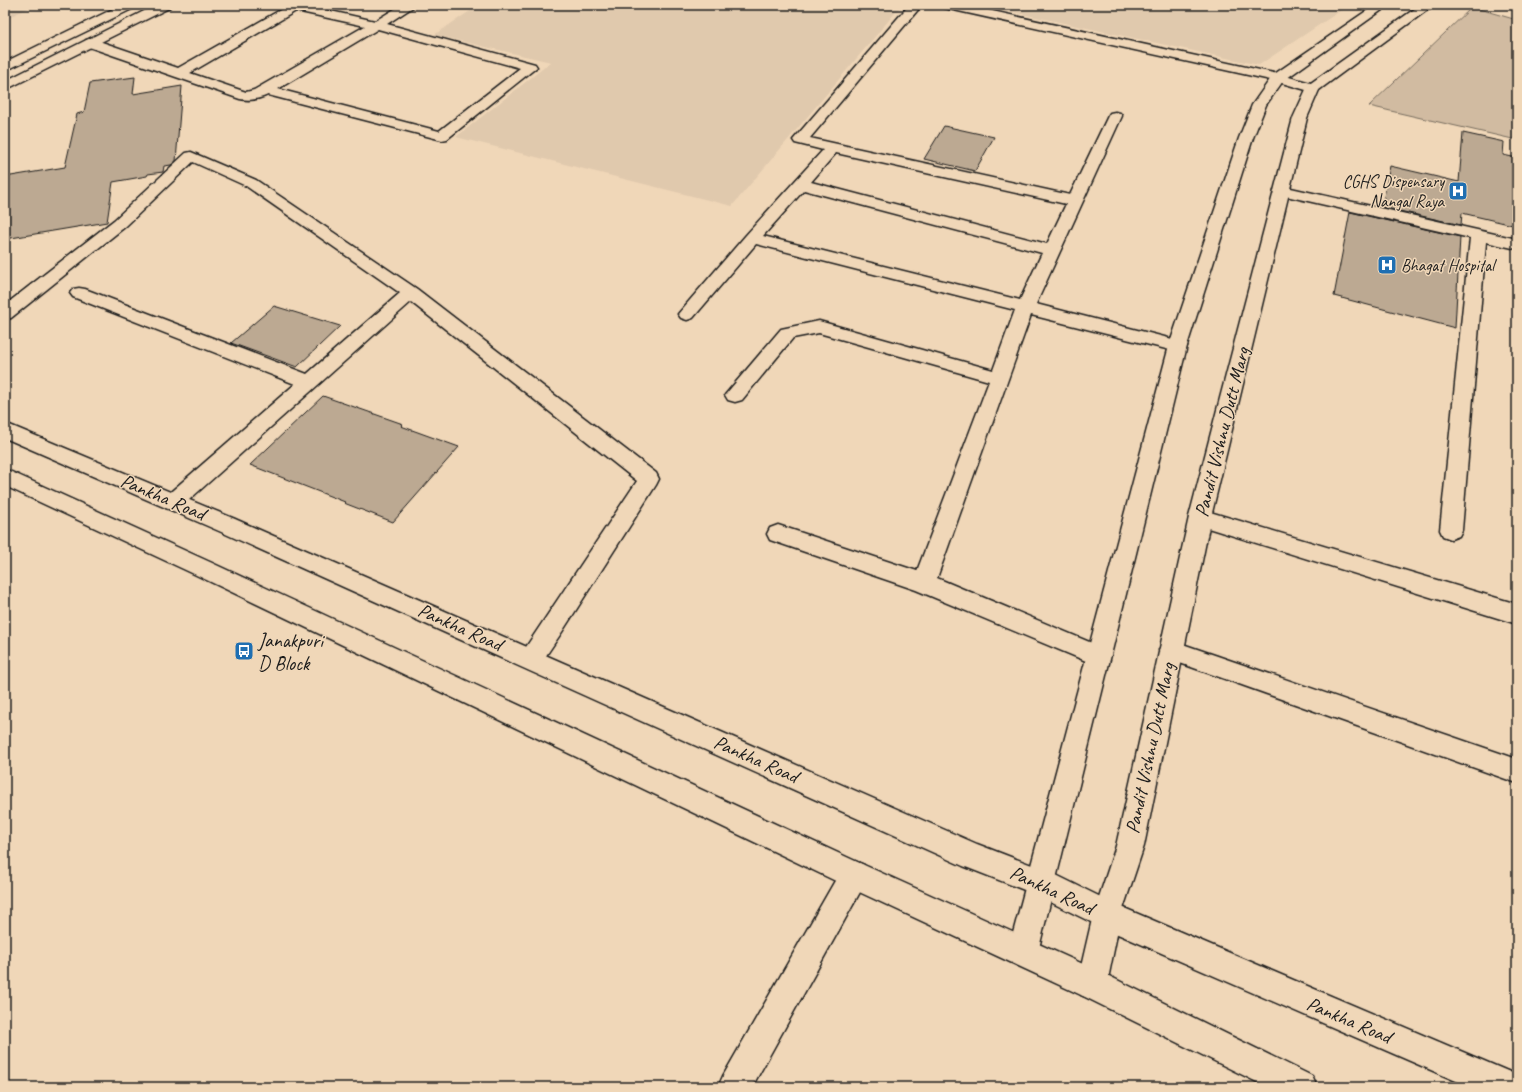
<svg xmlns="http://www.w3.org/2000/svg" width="1522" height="1092" viewBox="0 0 1522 1092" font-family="Caveat,sans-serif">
	<rect width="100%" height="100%" fill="#f0d7b8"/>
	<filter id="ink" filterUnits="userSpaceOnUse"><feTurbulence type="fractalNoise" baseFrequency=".025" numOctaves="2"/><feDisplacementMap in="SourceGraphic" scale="8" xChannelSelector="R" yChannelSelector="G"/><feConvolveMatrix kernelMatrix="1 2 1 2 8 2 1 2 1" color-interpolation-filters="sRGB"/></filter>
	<g filter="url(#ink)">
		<path fill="#e0c9ad" d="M5 5H35L5 19Z
			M479 5H890L900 7 732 206 456 137 551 62 434 35Z
			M980 5H1349L1259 65Z"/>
		<path fill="#d1bba1" stroke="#766c5e" d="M1472 7 1517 20V140L1369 106Z"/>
		<path fill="#bca992" stroke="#1c1c1c" d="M135 77 133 94 182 86 176 161 171 165 164 166 163 172 148 174 147 176 113 182 107 222 5 239V177L65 167 77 114 84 112 90 83Z
			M944 126 994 137 975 171 924 159Z
			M1463 133 1504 142 1503 155 1517 158V226L1462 213 1461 225 1382 207 1390 166 1459 182Z
			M1350 212 1460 237 1455 328 1334 296Z
			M274 306 340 326 297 367 231 343Z
			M323 396 403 424 401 426 459 447 393 522 344 503 345 502 250 465Z"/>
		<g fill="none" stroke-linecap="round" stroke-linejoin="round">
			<g stroke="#1c1c1c" stroke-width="3">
				<path id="minor" d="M289 5H304L375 21 401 5H416L387 24 535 64 537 67 447 139 442 140 268 95C260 99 249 101 240 99L86 46 85 43 86 40H96L178 68ZM296 11 365 26 254 90 246 92 190 73ZM378 29 520 68 439 131 278 89Z
					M909 5H922L810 138 1070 195 1108 116 1110 113 1115 112 1120 113 1122 116 1036 304 1184 342 1187 346 1184 350 1178 352 1031 315 937 578 1106 649 1110 656 1106 663 1098 666 916 590 770 540 767 534 770 528 778 525 917 571 989 381 819 333 793 338 742 400 735 402 728 400 725 395 781 329 819 321 993 370 1015 310 756 244 693 318 687 320 681 318 678 314 746 235 823 150 795 143 793 140ZM836 153 1066 204 1047 244 811 182ZM804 190 1042 253 1020 300 763 236Z
					M943 5H965L1278 74 1318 85 1320 88 1318 91 1313 92 1275 81 949 9 945 8Z
					M191 152 256 180 417 289 656 473 659 479 656 485 562 632 539 666 530 670 521 666 518 659 637 481 411 302 180 508 173 510 166 508 162 502 166 496 295 384 73 297 70 293 73 289 79 288 85 289 307 374 400 293 246 186 193 162 126 226 11 318 5 320V305L114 220 186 153Z
					M1282 186 1517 239V249L1486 242 1462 530 1459 536 1451 539 1443 536 1440 530 1470 238 1277 194 1274 191 1277 188Z
					M1200 509 1517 604V624L1192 523 1189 517 1192 511Z
					M1171 640 1517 759V783L1163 657 1159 650 1163 643Z
					M854 861 864 865 868 875 864 885 752 1087H718L723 1076 844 865Z"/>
			</g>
			<g stroke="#1c1c1c" stroke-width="3">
				<path id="tertiary" d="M1375 5H1389L1283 81 1266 105 1253 138 1187 346 1038 952 1033 962 1023 967 1013 962 1008 952 1169 346 1239 138 1252 105 1273 75Z
					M1420 5H1434L1319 90 1307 118 1211 517 1144 846 1121 915 1107 984 1103 995 1092 999 1081 995 1077 984 1093 915 1116 846 1189 517 1293 118 1308 85Z"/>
			</g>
			<g stroke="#1c1c1c" stroke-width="3">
				<path id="secondary" d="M121 5H136L134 8 5 71V62Z
					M156 5H171L169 8 5 90V81Z"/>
			</g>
			<g stroke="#1c1c1c" stroke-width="3">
				<path id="primary" d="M5 423 235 519 977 844 1050 872 1117 905 1517 1075V1087H1470L1097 925 1032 893 963 866 219 531 5 438Z
					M5 469 210 562 864 865 1103 973 1312 1076 1317 1087H1267L1081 995 844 885 194 574 5 486Z"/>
			</g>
			<use href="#minor" fill="#f0d7b8" fill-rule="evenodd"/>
			<use href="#tertiary" fill="#f0d7b8" fill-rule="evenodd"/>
			<use href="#secondary" fill="#f0d7b8" fill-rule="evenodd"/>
			<use href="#primary" fill="#f0d7b8" fill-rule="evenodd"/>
		</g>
	</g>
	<defs>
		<g id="hospital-square" transform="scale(1)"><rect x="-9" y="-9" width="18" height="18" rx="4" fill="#1f6fb2" stroke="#f0d7b8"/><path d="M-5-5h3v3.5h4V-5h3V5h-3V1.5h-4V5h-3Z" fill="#fff"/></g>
		<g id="bus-square" transform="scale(1)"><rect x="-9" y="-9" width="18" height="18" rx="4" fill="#1f6fb2" stroke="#f0d7b8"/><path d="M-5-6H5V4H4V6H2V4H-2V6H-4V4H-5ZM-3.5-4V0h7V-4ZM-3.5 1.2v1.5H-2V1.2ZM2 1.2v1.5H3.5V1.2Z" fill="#fff"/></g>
	</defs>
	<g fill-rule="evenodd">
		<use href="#hospital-square" x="1458" y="191"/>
		<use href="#hospital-square" x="1387" y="265"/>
		<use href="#bus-square" x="244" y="651"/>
	</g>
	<g text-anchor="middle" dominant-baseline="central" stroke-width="3" stroke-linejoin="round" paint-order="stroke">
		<g font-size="17" fill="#1c1c1c" stroke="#f0d7b8" text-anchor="end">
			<text x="1444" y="181">CGHS Dispensary<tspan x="1444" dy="20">Nangal Raya</tspan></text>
			<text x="1401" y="265" text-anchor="start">Bhagat Hospital</text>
		</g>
		<g font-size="20" fill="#1c1c1c" stroke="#f0d7b8">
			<text transform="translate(1222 432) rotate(-76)">Pandit Vishnu Dutt Marg</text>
			<text transform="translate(163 497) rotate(23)">Pankha Road</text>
			<text transform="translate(460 627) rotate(24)">Pankha Road</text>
			<text transform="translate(1150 748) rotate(-78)">Pandit Vishnu Dutt Marg</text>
			<text transform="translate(756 759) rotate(24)">Pankha Road</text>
			<text transform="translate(1052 890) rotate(25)">Pankha Road</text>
			<text transform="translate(1349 1020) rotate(23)">Pankha Road</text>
		</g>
		<g font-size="20" fill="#1c1c1c" stroke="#f0d7b8" text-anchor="start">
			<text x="258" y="640">Janakpuri<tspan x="258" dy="23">D Block</tspan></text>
		</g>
	</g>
	<rect width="1522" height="1092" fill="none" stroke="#f0d7b8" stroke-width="20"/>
	<rect x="10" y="10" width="1502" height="1072" fill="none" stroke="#1c1c1c" stroke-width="1.5" filter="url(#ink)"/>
</svg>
